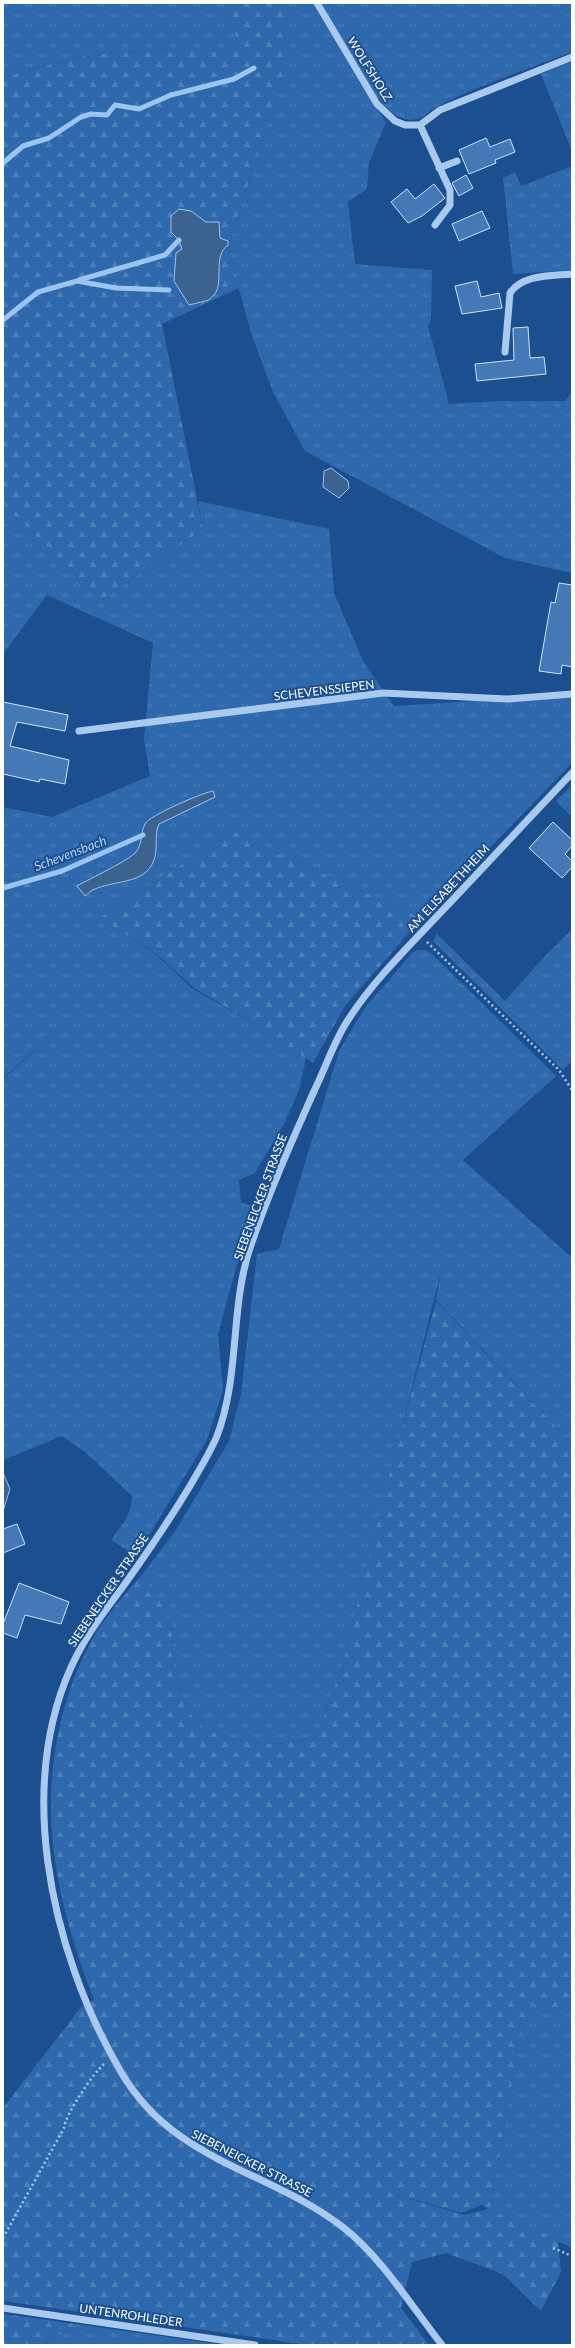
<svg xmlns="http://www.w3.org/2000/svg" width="575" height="2348" viewBox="0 0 575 2348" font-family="Lato,sans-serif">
	<defs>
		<pattern id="grass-tufts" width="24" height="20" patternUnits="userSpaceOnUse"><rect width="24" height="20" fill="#2e69ad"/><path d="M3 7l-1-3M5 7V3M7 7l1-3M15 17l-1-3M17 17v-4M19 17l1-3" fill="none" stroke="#4d80b9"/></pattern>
		<pattern id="forest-firs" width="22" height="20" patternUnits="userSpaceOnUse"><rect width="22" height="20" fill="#2e69ad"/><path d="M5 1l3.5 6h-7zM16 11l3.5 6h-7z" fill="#4d80b9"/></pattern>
	</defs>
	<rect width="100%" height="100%" fill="#1b4f8f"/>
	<path fill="url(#grass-tufts)" d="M3 3H231L228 16 238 41 225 50 213 52 191 49 88 55 3 77Z
		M288 3H313L363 88 386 122 369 163 367 189 348 202 355 264 432 270 431 319 428 326 449 404 498 401H565L572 392V573L505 558 305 451 273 392 251 333 229 252 231 238 287 63 283 52Z
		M321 3H572V52C528 69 482 84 440 105 427 112 418 125 402 118 373 107 337 31 321 3Z
		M572 61V151L541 74Z
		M572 166V270L513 274 503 178 515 172 521 186Z
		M198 501 329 529 334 593 363 661 394 706 572 695V763L422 918 263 847 233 831 99 918 96 916 153 952 193 989 307 1054 299 1090 285 1122 255 1173 239 1180 241 1202 259 1209 253 1226 246 1224 253 1226 237 1265 218 1334 223 1390 207 1440 129 1568 126 1550 111 1540C121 1526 132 1514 132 1496L85 1452 62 1436 3 1460V1094L8 1096 3 1093V1079L63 1025 3 1078V898L38 883 3 880V807L52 817 150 776 144 740 153 643 47 595 3 654V504L102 600 203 529Z
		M572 785V817L556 801Z
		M572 929V1061L563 1070 433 941 437 934 505 1001 543 958Z
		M417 950H426L431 953 556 1076 463 1160 572 1258V1444L436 1300 441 1272 343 1663 317 1736C307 1739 297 1742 287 1743 262 1745 213 1740 195 1720 184 1707 177 1683 173 1667 170 1654 174 1640 172 1627 168 1607 154 1591 141 1576L176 1530 229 1441 241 1394 257 1254 279 1249 339 1051 364 1009 412 953Z
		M533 2002 565 2010 572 2004V2248L490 2210 518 2044Z
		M76 2324 223 2345H42Z"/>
	<path fill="url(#forest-firs)" fill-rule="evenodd" d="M231 3H288L283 52 287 63 231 238 229 252 239 288 162 324 203 529 102 600 3 504V77L88 55 191 49 213 52 225 50 238 41 228 16Z
		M233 831 263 847 422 918 345 1006 313 1063 264 1030 194 988 154 952 99 918Z
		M3 880 39 883 3 898Z
		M436 1301 572 1444V2004L565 2010 533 2002 518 2044 490 2210 558 2240 561 2272 541 2311 503 2274 446 2253 412 2262 401 2308 429 2345H307L3 2301V2108L82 2006 94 2000C56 1901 35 1807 66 1702 75 1673 88 1642 106 1618 117 1603 129 1590 141 1576 154 1591 169 1607 172 1627 174 1640 170 1654 173 1667 177 1683 184 1707 195 1720 213 1740 262 1745 287 1743 297 1742 307 1739 317 1736L343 1663 390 1472ZM384 2191 461 2213 482 2205 488 2209 464 2215Z
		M3 2314 76 2324 42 2345H3Z"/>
	<path fill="#3c6290" stroke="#9cc4f0" d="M179 209 191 211 206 222H219L220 238 228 241V245C214 255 222 275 217 290 216 293 212 297 209 300L189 305 174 281 176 253 182 249 179 240 171 232V216Z
		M331 468 348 481 349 488 339 498 323 487 324 471Z
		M213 791 215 797 159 824C153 837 160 853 151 866 140 884 112 881 95 889 91 890 88 894 85 896L77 886C89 879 128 861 136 852 143 843 140 833 145 824 148 816 202 793 213 791Z
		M3 1473 10 1489 3 1511Z"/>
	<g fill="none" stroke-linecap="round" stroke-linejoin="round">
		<path stroke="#9cc4f0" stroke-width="5" d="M3 163 23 146 49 138 81 117 91 114 107 115 115 105 139 109 171 95 234 79 254 68
			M79 280 165 255 179 240
			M3 320 38 292 77 281 116 288 169 290
			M3 888 62 871 143 835"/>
	</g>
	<path fill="#4478b7" stroke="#cfe3fa" d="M486 138 490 147 510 139 515 152 495 160 496 163 469 174 459 150Z
		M466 175 473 188 459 196 452 183Z
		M434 184 445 198 422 216 408 223 391 202 407 189 415 199Z
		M482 211 490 228 459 241 452 224Z
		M477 281 481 297 499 293 502 308 462 314 455 286Z
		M528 327 530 358 544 357 546 374 477 381 475 364 514 360 513 328Z
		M559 583 572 585V667L562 665 561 674 539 671 551 602 555 603Z
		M3 702 68 715 65 731 17 722 10 746 69 760 65 784 40 779 39 782 3 774Z
		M553 822 572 840V846L565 854 572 861V867L562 878 529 848Z
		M17 1524 25 1544 3 1553V1529Z
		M19 1583 69 1602 61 1624 25 1615 17 1638 3 1633V1624Z"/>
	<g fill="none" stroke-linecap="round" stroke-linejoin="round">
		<path stroke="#a9c9ee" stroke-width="2.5" stroke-dasharray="2 3" stroke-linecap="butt" d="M427 942 559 1070 572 1090
			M572 1903V1918
			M572 1981V1987
			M3 2238 64 2128C65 2115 94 2072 104 2064
			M553 2248 572 2256"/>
		<path stroke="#a9c9ee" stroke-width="7" d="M317 3 377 104 395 121 405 125H420L440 110 572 57
			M420 125 450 190V205L435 225
			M439 168 457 161
			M505 352 510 293C523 274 552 276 572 274
			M79 731 383 693 507 699 572 694
			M3 2308 255 2345
			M442 2345C413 2308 380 2256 344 2228 268 2169 174 2163 121 2072 50 1951 9 1772 83 1644 95 1622 112 1602 127 1581 149 1550 170 1519 190 1486 199 1470 210 1453 217 1436 240 1376 230 1308 250 1248 268 1194 292 1141 315 1089 326 1067 334 1041 348 1020 373 981 409 946 441 912 485 866 528 819 572 773"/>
	</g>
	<g text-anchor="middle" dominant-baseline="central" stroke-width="4" stroke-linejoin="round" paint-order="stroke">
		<g font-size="12" fill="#fff" stroke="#1b4f8f">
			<text transform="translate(370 69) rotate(58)">WOLFSHOLZ</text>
			<text transform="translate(324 690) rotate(-7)">SCHEVENSSIEPEN</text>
			<text transform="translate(448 888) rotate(-47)">AM ELISABETHHEIM</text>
			<text transform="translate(260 1197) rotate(-70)">SIEBENEICKER STRASSE</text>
			<text transform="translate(108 1590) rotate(-56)">SIEBENEICKER STRASSE</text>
			<text transform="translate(252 2163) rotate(27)">SIEBENEICKER STRASSE</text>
			<text transform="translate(131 2315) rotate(8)">UNTENROHLEDER</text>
		</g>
		<g font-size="13" font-style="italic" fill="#b5d3f5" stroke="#1b4f8f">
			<text transform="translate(70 853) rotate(-21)">Schevensbach</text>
		</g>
	</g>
	<rect width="575" height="2348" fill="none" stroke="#ffffff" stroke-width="8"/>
</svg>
